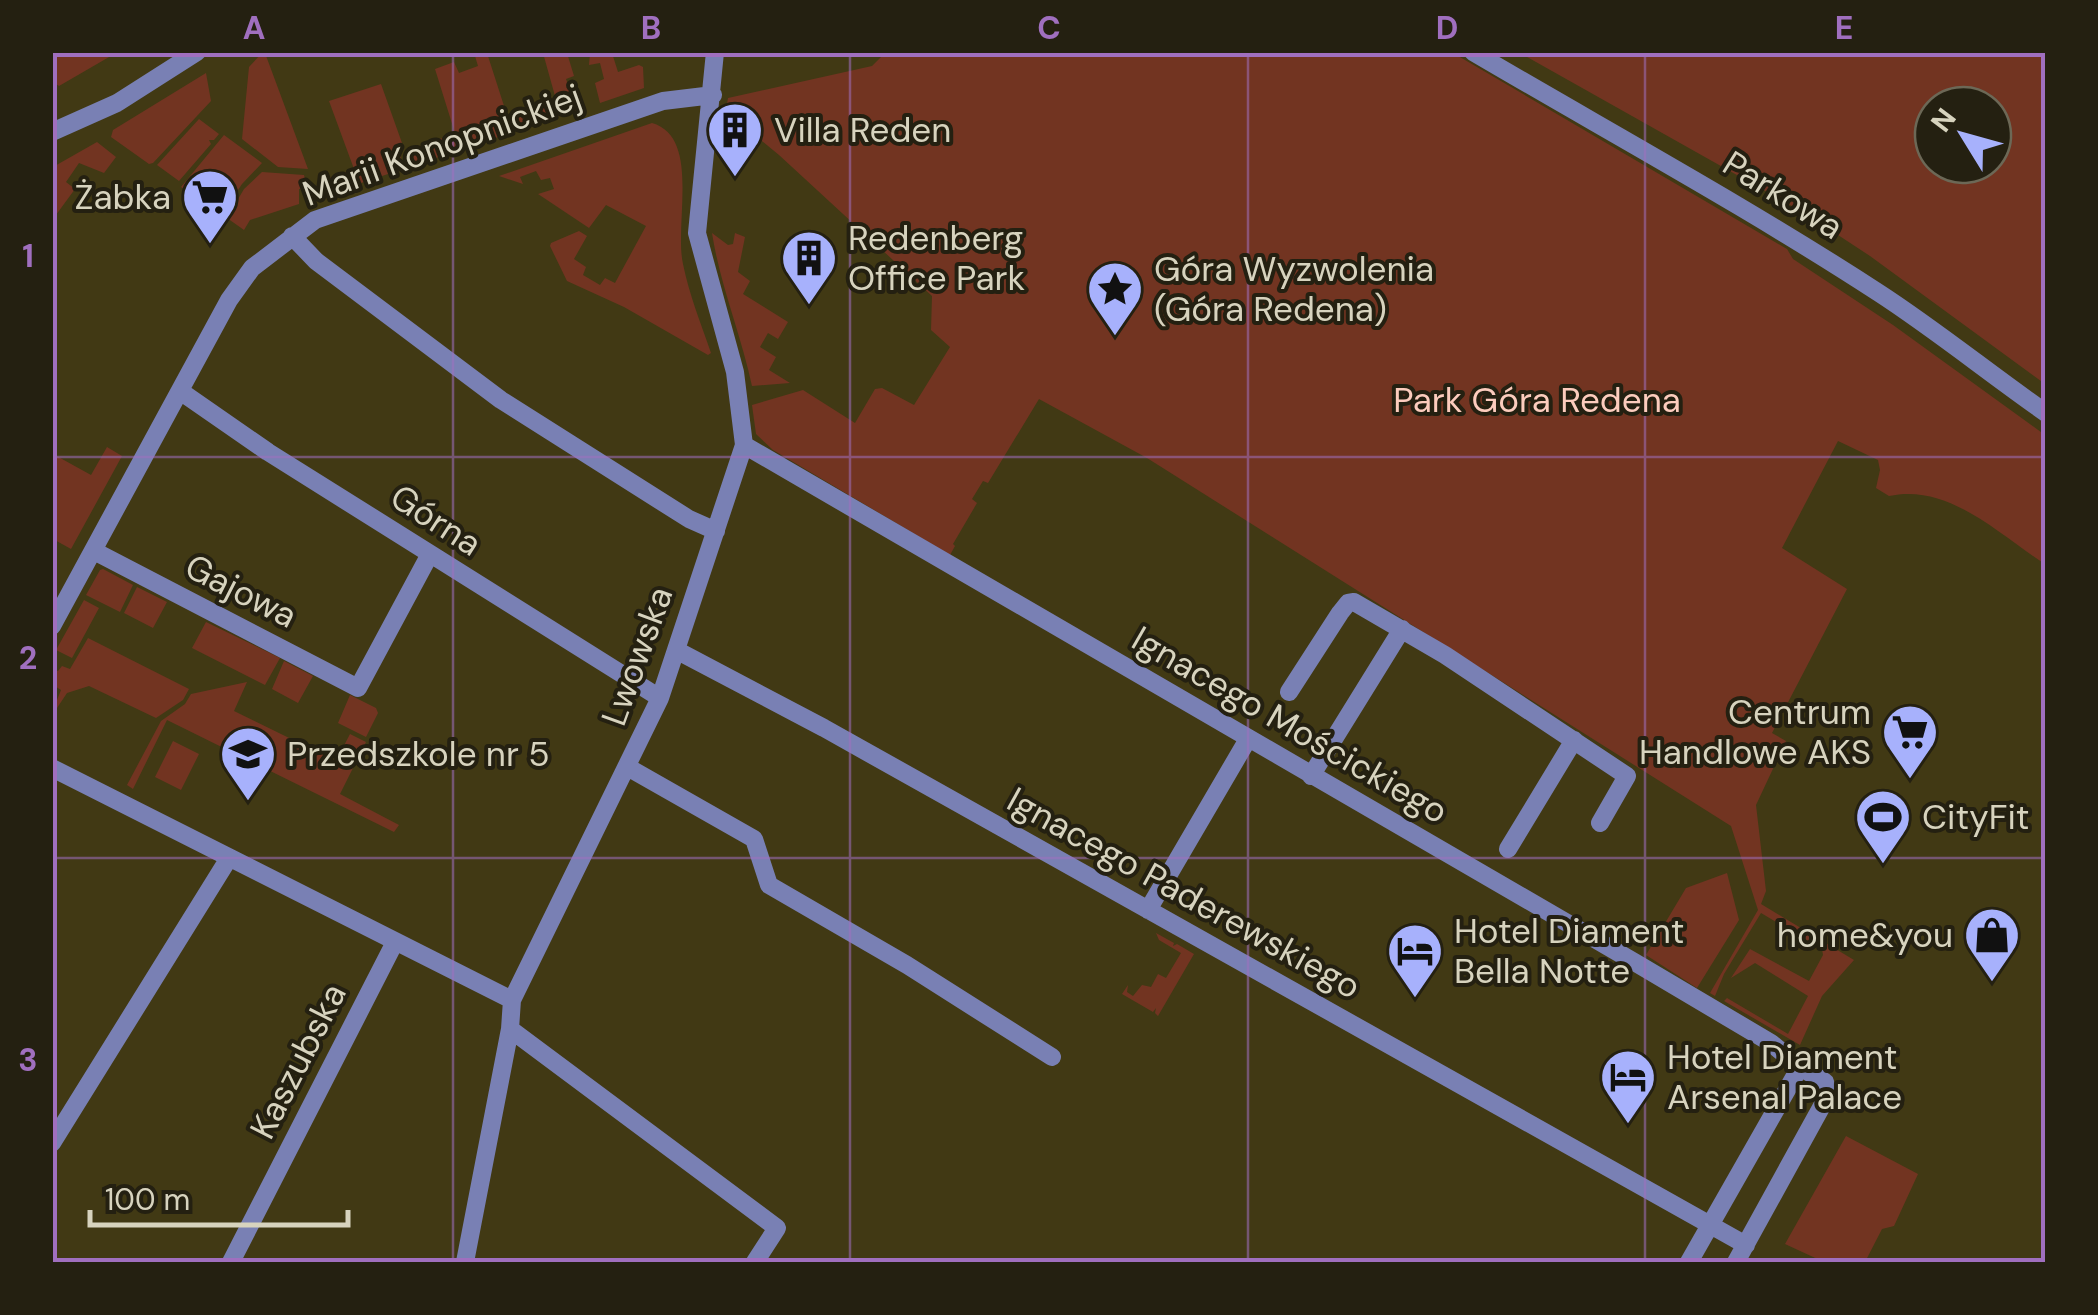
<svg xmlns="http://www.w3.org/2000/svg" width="2098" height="1315" viewBox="0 0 2098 1315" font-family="'DM Sans',sans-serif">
	<rect width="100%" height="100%" fill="#413914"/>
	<path fill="#723421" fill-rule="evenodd" d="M52 53H116L59 86 53 82Z
		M262 53H265L308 169 278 167 242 139 249 67Z
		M487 53 505 109 507 134 409 167 415 148 451 135 454 130 435 69 454 62 459 73 478 66 475 56Z
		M543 53H567L574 76 566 79 572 95 579 93 583 108 518 130 516 121 520 113 550 103 555 96Z
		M590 53H612L618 72 639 65 643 67 644 88 600 103 595 83 604 79 600 63 589 65Z
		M885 53H1453L1787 249 1793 259 1893 325 2045 435V564C1998 534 1949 483 1889 496L1876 488 1880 470 1878 460 1838 441 1782 548 1847 589 1772 733 1786 741 1756 805 1766 891 1761 904 1854 960 1822 996 1800 1045 1724 1001 1727 998 1788 1034 1808 996 1755 963 1731 978 1750 949 1809 981 1823 955 1822 949 1761 913 1724 974 1715 996 1710 993 1758 910 1731 826 1147 458 1039 399 988 483 983 481 972 499 977 503 953 544 955 546 950 555 773 450 756 434 752 405 803 390 855 423 875 389 882 388 914 405 950 347 931 330 932 296 779 155 735 119 725 116 728 98 872 66Z
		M1520 53H2045V384L1870 256 1806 214ZM1993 105V165H1933V105Z
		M206 73 211 101 153 163 149 164 111 137 113 130Z
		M381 84 402 143 400 170 316 198C316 177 337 176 354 169L329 101Z
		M199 119 219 134 214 140H209L211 144 179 181 157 165Z
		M652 123C701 137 674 223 683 264 689 294 701 324 711 353L708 355 624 307 567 281 550 246 551 243 579 231 587 236 574 259 586 267 583 275 600 285 605 278 615 283 646 226 606 205 589 228 538 194 554 189 550 178 541 180 536 171 520 177 523 184 499 176Z
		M224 135 262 163 242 184 222 214 181 187Z
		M97 142 116 157 104 173 79 163 66 182 75 189 53 219V167Z
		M262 172 304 175 307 188 299 189V204L250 220 244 230 227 218 244 189Z
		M712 233 728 245 733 244 735 233 745 237 738 272 750 281 743 294 788 322 778 339 768 333 760 347 776 357 769 370 790 383 752 386C741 334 720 285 712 233Z
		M107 447 122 456 71 549 53 539V454L91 475Z
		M103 569 133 585 120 612 86 595 100 570Z
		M137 587 167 602 153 628 124 613Z
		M84 600 99 608 72 658 56 650Z
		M206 622 280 658 265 685 192 648Z
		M88 638 189 689 183 700 156 718 89 686 67 693 55 711 53 710 61 690 53 685V669L58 671 62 666 70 669Z
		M284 661 313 676 298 703 272 689Z
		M247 682 234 711 336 761 350 734 366 742 340 794 399 825 394 832 167 720 133 789 127 785 161 721 185 704 191 694Z
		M350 695 376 708 378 713 366 737 338 723Z
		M173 741 199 754 181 790 155 777Z
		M1727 873 1739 920 1697 988 1646 955 1686 888Z
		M1156 933 1174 943 1173 946 1177 944 1194 954 1158 1016 1155 1013 1156 1008 1153 1012 1122 994 1128 985 1127 992 1133 996 1142 985 1151 987 1158 974 1166 978 1181 953 1159 940Z
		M1846 1136 1918 1174 1894 1226 1882 1229 1865 1262H1824L1785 1244Z"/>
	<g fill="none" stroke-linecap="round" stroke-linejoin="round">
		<path stroke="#7980b4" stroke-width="18" d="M1473 52C1609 132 1747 207 1879 293 1936 330 1990 374 2046 413
			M52 132 117 103 197 52
			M292 236 316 261 501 400 689 519 716 531
			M180 391 268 452 660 698
			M744 445 1636 963 1771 1043 1800 1067 1825 1082 1828 1095 1736 1262
			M94 551 358 688 430 554
			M52 626 229 300 252 268 315 220 663 101 713 95
			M676 650 824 728 1746 1245
			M1289 692 1340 613 1348 603 1354 602 1445 655 1627 776 1600 823
			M52 768 512 1000
			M629 768 754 839 769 885 907 965 1052 1057
			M1311 776 1402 629
			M1508 849 1574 740
			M1148 910 1248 739
			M510 1029 777 1228 755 1262
			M52 1143 229 858
			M231 1262 395 942
			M465 1262 510 1029 512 1000 660 698 744 445 735 372 697 233 715 52
			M1689 1262 1800 1067"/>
	</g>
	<path fill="none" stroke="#a06fbf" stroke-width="2.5" stroke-opacity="0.55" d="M453 52V1262M850 52V1262M1248 52V1262M1645 52V1262M52 457H2046M52 858H2046"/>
	<defs>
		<g id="building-pin" transform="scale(2.875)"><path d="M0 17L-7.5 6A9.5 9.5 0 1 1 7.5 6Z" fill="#a7b1fc" stroke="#242011"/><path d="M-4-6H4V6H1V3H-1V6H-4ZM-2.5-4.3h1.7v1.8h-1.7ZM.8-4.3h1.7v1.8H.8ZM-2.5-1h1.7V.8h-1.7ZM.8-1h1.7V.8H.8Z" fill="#111"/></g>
		<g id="supermarket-pin" transform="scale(2.875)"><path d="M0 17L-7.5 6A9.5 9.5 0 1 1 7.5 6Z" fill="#a7b1fc" stroke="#242011"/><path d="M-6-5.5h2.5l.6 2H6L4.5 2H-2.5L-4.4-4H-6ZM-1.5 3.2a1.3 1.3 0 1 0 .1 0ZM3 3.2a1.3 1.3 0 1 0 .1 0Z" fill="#111"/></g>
		<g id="sight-pin" transform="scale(2.875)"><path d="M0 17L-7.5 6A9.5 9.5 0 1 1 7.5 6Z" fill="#a7b1fc" stroke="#242011"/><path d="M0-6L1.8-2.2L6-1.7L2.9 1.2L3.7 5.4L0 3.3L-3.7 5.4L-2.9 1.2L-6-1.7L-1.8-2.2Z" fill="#111"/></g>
		<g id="school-pin" transform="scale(2.875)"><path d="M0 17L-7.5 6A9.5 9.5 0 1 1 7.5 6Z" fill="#a7b1fc" stroke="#242011"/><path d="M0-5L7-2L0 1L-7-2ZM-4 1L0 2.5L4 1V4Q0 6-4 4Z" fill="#111"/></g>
		<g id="stadium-pin" transform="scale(2.875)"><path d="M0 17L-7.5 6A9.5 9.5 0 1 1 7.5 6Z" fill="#a7b1fc" stroke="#242011"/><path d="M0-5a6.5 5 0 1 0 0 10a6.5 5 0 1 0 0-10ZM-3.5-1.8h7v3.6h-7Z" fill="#111"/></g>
		<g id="shop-pin" transform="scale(2.875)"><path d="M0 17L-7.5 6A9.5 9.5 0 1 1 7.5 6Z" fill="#a7b1fc" stroke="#242011"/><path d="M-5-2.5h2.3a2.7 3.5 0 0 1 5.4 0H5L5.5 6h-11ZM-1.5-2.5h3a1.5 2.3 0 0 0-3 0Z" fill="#111"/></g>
		<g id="hotel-pin" transform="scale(2.875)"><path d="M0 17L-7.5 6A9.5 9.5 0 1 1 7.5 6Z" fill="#a7b1fc" stroke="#242011"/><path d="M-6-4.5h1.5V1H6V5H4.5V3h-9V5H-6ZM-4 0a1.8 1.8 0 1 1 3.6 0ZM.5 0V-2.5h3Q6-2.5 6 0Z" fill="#111"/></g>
	</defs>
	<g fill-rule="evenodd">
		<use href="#building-pin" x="735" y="130"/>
		<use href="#supermarket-pin" x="210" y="197"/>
		<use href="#building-pin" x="809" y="258"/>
		<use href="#sight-pin" x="1115" y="289"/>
		<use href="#supermarket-pin" x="1910" y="732"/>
		<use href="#school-pin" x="248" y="754"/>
		<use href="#stadium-pin" x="1883" y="817"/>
		<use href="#shop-pin" x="1992" y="935"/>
		<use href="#hotel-pin" x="1415" y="951"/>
		<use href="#hotel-pin" x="1628" y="1077"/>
	</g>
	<g text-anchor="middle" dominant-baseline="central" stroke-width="8" stroke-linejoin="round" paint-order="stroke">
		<g font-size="35" fill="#d7d3be" stroke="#242011" text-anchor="start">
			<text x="774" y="130">Villa Reden</text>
			<text x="171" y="197" text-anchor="end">Żabka</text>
			<text x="848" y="238">Redenberg<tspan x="848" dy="40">Office Park</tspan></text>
			<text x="1154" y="269">Góra Wyzwolenia<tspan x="1154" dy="40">(Góra Redena)</tspan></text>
			<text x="1871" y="712" text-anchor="end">Centrum<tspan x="1871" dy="40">Handlowe AKS</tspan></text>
			<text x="287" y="754">Przedszkole nr 5</text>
			<text x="1922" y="817">CityFit</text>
			<text x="1454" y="931">Hotel Diament<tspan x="1454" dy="40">Bella Notte</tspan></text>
			<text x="1953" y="935" text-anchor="end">home&amp;you</text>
			<text x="1667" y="1057">Hotel Diament<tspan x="1667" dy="40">Arsenal Palace</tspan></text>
		</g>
		<g font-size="35" fill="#d7d3be" stroke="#242011">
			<text transform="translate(442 145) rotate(-20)">Marii Konopnickiej</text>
			<text transform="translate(1783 195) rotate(32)">Parkowa</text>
			<text transform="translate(436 520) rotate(33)">Górna</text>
			<text transform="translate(241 591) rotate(27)">Gajowa</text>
			<text transform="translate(637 656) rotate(-70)">Lwowska</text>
			<text transform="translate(1290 725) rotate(30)">Ignacego Mościckiego</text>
			<text transform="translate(1184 893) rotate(29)">Ignacego Paderewskiego</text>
			<text transform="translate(298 1061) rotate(-63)">Kaszubska</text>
		</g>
		<g font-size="35" fill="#fcccbd" stroke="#242011">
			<text x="1537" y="400">Park Góra Redena</text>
		</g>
	</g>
	<rect width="2098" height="1315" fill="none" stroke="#242011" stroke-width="110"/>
	<g transform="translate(1963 135) rotate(307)"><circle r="48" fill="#242011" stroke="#6c6856" stroke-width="2.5"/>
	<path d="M0-8L18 38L0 25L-18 38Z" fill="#a7b1fc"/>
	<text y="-15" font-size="28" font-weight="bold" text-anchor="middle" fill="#d7d3be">N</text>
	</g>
	<path d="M90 1210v15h258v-15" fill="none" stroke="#d7d3be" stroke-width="5"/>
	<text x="105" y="1210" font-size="30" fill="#d7d3be" stroke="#242011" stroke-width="8" paint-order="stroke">100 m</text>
	<rect x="55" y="55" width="1988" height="1205" fill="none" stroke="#a06fbf" stroke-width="4"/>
	<g font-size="32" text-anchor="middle" font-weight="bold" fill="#a06fbf">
		<text x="254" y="39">A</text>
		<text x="651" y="39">B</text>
		<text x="1049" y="39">C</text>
		<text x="1447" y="39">D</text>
		<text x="1844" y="39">E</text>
		<text x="28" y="267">1</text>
		<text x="28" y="669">2</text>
		<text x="28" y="1071">3</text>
	</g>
</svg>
